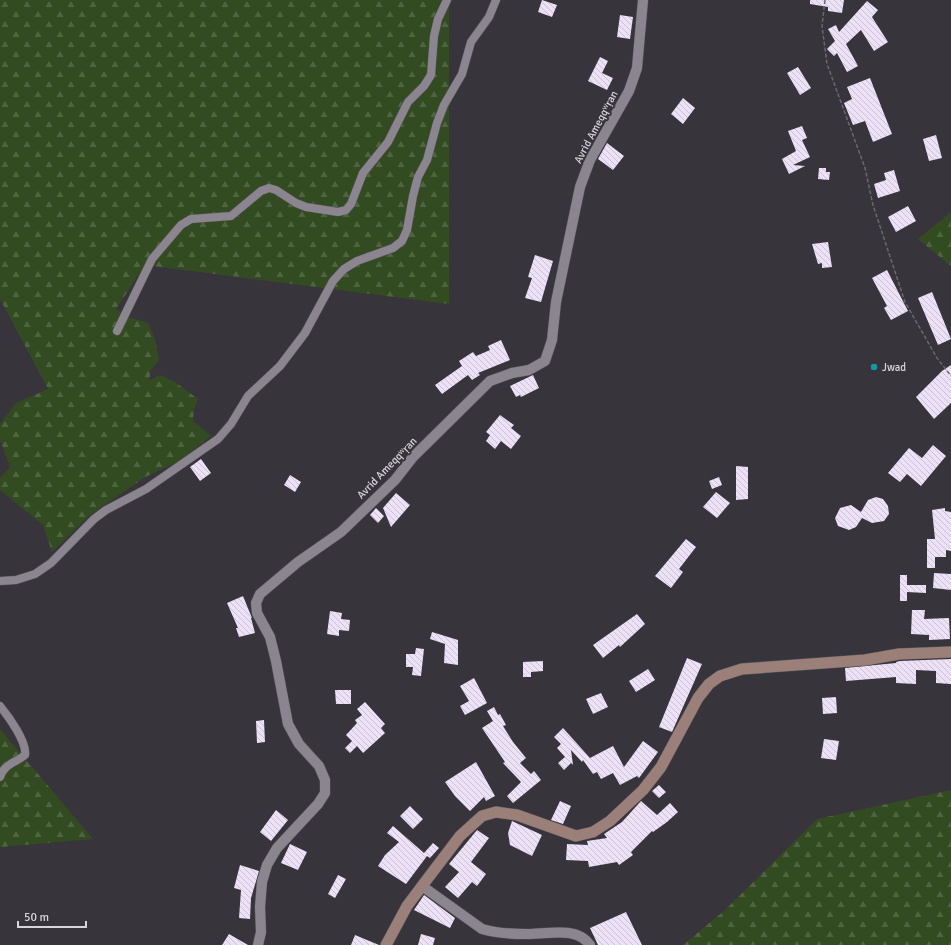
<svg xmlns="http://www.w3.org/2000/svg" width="951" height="945" viewBox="0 0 951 945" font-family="Signika,sans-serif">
	<defs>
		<pattern id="forest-firs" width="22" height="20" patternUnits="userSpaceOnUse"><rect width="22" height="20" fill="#324b21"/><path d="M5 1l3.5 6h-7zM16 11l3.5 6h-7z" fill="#4f6441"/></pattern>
		<pattern id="building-back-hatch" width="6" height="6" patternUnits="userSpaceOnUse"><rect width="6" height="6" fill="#ede1f7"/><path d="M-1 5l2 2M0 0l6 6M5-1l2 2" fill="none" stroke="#cbc1d3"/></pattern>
	</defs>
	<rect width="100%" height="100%" fill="#38343c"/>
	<path fill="url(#forest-firs)" d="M0 0H449V304L145 265 116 309 129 317 148 323 155 339 159 360 150 371V380L160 375 175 382 198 399 194 409 193 421 211 436 178 462 145 477 89 516 52 552 43 525 0 490V478L10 467 0 440V424L16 403 48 389 0 299Z
		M951 212V266L918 239Z
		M0 729 93 839 0 847Z
		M951 790V945H683L725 910 817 819Z"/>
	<path fill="url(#building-back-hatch)" d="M542 0 557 5 552 17 538 12Z
		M810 0H844L842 13 828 11V7L810 4Z
		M867 1 878 10 872 17 888 42 874 51 861 30 846 44 858 66 847 72 837 53 834 56 827 49 835 41 828 29 836 25 839 32Z
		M620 15 633 17 630 39 617 37Z
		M600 57 608 61 602 73 613 78 607 90 588 81Z
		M798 67 811 88 800 95 787 73Z
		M870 78 892 134 873 142 865 121 853 125 844 103 852 99 847 87Z
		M683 98 695 108 683 124 671 114Z
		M802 126 807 138 802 140 810 157 793 165 805 166 789 174 782 159 796 151 788 131Z
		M936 135 942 158 929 161 923 139Z
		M607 143 624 156 613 170 598 159Z
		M819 168H826V172H830L829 180 818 179Z
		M894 170 900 191 878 198 874 184 886 180 884 173Z
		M908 206 916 221 896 232 888 217Z
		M828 242 832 267 822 268V263L818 264 812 244Z
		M535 255 553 261 541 302 525 298 532 278 528 277Z
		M887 270 908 311 891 320 884 308 887 306 872 278Z
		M932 292 951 339 938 345 918 298Z
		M501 340 510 360 478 373 480 375 472 380 468 375 442 394 435 385 462 366 459 361 473 352 476 356 490 350 488 346Z
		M951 365V403L934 419 916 397 942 371Z
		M533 375 539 388 521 397 520 395 516 397 510 386Z
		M500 415 514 425 511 428 521 436 511 449 501 441 495 449 486 441 490 435 486 432Z
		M933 445 946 456 921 486 907 474 900 482 888 473 909 448 922 458Z
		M201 459 211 473 200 481 190 467Z
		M736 466 748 467V499L736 500Z
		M290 475 301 482 295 492 284 485Z
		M719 477 722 485 712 489 709 481Z
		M716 492 730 503 717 518 703 507Z
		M396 493 410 505 391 527 383 508Z
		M876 497 883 499 888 506 889 514 884 521 872 523 862 518 856 527 849 530 838 526 835 518 840 508 851 505 861 512 868 500Z
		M376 508 384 516 378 523 370 515Z
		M945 508V511L951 512V551L946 550V557H935V568H927V539H935L932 510Z
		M686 539 696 547 679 569 683 572 671 588 655 576Z
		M934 573 951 574V590L933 588Z
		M900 575H907V585H926V593L907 592V601H900Z
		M243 596 252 618H251L255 633 239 637 236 628H238L227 603Z
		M912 610H925L924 619 949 618 950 639 929 640V635L911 634Z
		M330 611 342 613 341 619 350 620 349 631 339 630V636L327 634Z
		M637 614 645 624 620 647 619 645 603 658 593 645Z
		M432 632 458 640V665L444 663 445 644 430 639Z
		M416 648 424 649 421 676 412 675 413 667H406V654H415Z
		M687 658 702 664 672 732 659 727Z
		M951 659V684L936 683V671L916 670V684L896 683V677L846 681 845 668 896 663V662L900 661Z
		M543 661V671L531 672V677H523V662Z
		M648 669 655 680 636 692 629 681Z
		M474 678 487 703 465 715 460 706 469 701 460 686Z
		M335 690H351V704H336Z
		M601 693 608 707 593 714 586 699Z
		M836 697 837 713 823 714 822 698Z
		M365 702 385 724 381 728 385 733 363 753 357 746 350 753 345 748 352 741 346 735 357 723 355 720 362 715 357 709Z
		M494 707 498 715 500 714 506 725 503 726 513 742 526 758 520 763 531 774 534 771 541 780 513 803 507 796 521 782 503 763 505 762 482 728 493 721 487 711Z
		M264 720 265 742 257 743 256 721Z
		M563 728 590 758 613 746 624 767 643 741 658 752 639 778 637 776 620 785 613 773 601 779 597 772 593 774 583 760 582 762 571 750 573 765 571 763 564 770 558 763 565 757 557 748 561 744 554 737Z
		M824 739 839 741 836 760 821 758Z
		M476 762 495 796 486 801 484 797 470 811 455 796 445 782Z
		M659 785 666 792 659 798 652 791Z
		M560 801 571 806 563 824 551 820Z
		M641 801 657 815 670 803 678 812 667 822 653 832 652 831 631 852 633 855 619 865 617 862 589 867 588 861 566 860 567 844 588 845 587 841 607 838 604 834 622 822Z
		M410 806 423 819 413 829 400 816Z
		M276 810 288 820 271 841 260 832Z
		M512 821 542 835 532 856 510 845 508 833Z
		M393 826 424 853 433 843 439 848 430 858 427 856 406 884 378 866 385 855 399 842 387 833Z
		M477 830 489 838 471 862 486 874 477 886 472 882 458 898 445 887 459 872 449 864Z
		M290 844 307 852 298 870 281 863Z
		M240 865 259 871 251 898 250 919 239 918 241 890 234 888Z
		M338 875 346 879 335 898 328 894Z
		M424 895 455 918 450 928 414 910Z
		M626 912 642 945H598L590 928Z
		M229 934 248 945H222Z
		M421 934 435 938 433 945H418Z
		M355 935 379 945H351Z"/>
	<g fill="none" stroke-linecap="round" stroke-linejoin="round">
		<g stroke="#57535a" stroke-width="9">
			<path id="minor" d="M117 331 152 259 181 225 191 219 231 216 261 191 269 188 276 190 296 203 306 207 338 212 346 210 351 204 363 173 388 142 408 102 424 86 431 75 434 36 438 19 447 0
				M0 581 16 580 35 574 51 563 94 519 106 510 146 489 218 439 231 424 248 396 280 366 305 333 333 281 344 269 357 261 393 248 402 241 407 230 413 196 418 177 427 160 437 123 444 105 462 74 471 42 489 17 496 0
				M0 706C9 717 27 742 25 755 15 763 4 764 0 777"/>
		</g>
		<g stroke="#57535a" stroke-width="11">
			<path id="tertiary" d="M422 886 482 929C496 933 511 934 525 934 545 935 576 925 590 945
				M258 945 261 932 260 907 262 882 267 865 277 848 318 804 325 793V780L319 766 299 744 288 724 276 661 270 637 257 613 256 603 260 594 298 562 341 532 395 480 413 457 490 381 512 373 529 370 545 361 552 340 556 302 580 187 590 160 629 91 637 68 643 0"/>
		</g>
		<g stroke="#57535a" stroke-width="12">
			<path id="secondary" d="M386 945 407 906 422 886 460 836 482 816 496 812 517 815 576 836 593 832 610 821 643 790 661 767 698 698 709 684 720 676 742 669 865 660 899 654 951 652"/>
		</g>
		<path stroke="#6b676f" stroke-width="1.5" stroke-dasharray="4 2" stroke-linecap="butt" d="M825 0 822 26 827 64 865 168 873 205 905 302 937 358 951 376"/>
		<use href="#minor" stroke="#8a858e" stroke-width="8"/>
		<use href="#tertiary" stroke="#8a858e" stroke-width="10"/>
		<use href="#secondary" stroke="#9a8078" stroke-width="11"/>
	</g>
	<circle fill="#0f9aa8" stroke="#38343c" stroke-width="1.5" cx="874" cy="367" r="4"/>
	<g text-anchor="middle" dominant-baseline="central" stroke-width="4" stroke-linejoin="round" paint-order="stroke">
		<g font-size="11" fill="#d9d6db" stroke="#38343c">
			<text transform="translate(596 127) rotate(-62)">Avrid Ameqqʷṛan</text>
			<text transform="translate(387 468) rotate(-46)">Avrid Ameqqʷṛan</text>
		</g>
		<g font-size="11" fill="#d9d6db" stroke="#38343c" text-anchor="start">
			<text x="882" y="367">Jwad</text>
		</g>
	</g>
	<path d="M18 921v6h68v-6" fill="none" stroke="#d9d6db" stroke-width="2"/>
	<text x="24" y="921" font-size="12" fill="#d9d6db" stroke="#38343c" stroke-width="3" paint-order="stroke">50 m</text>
</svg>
